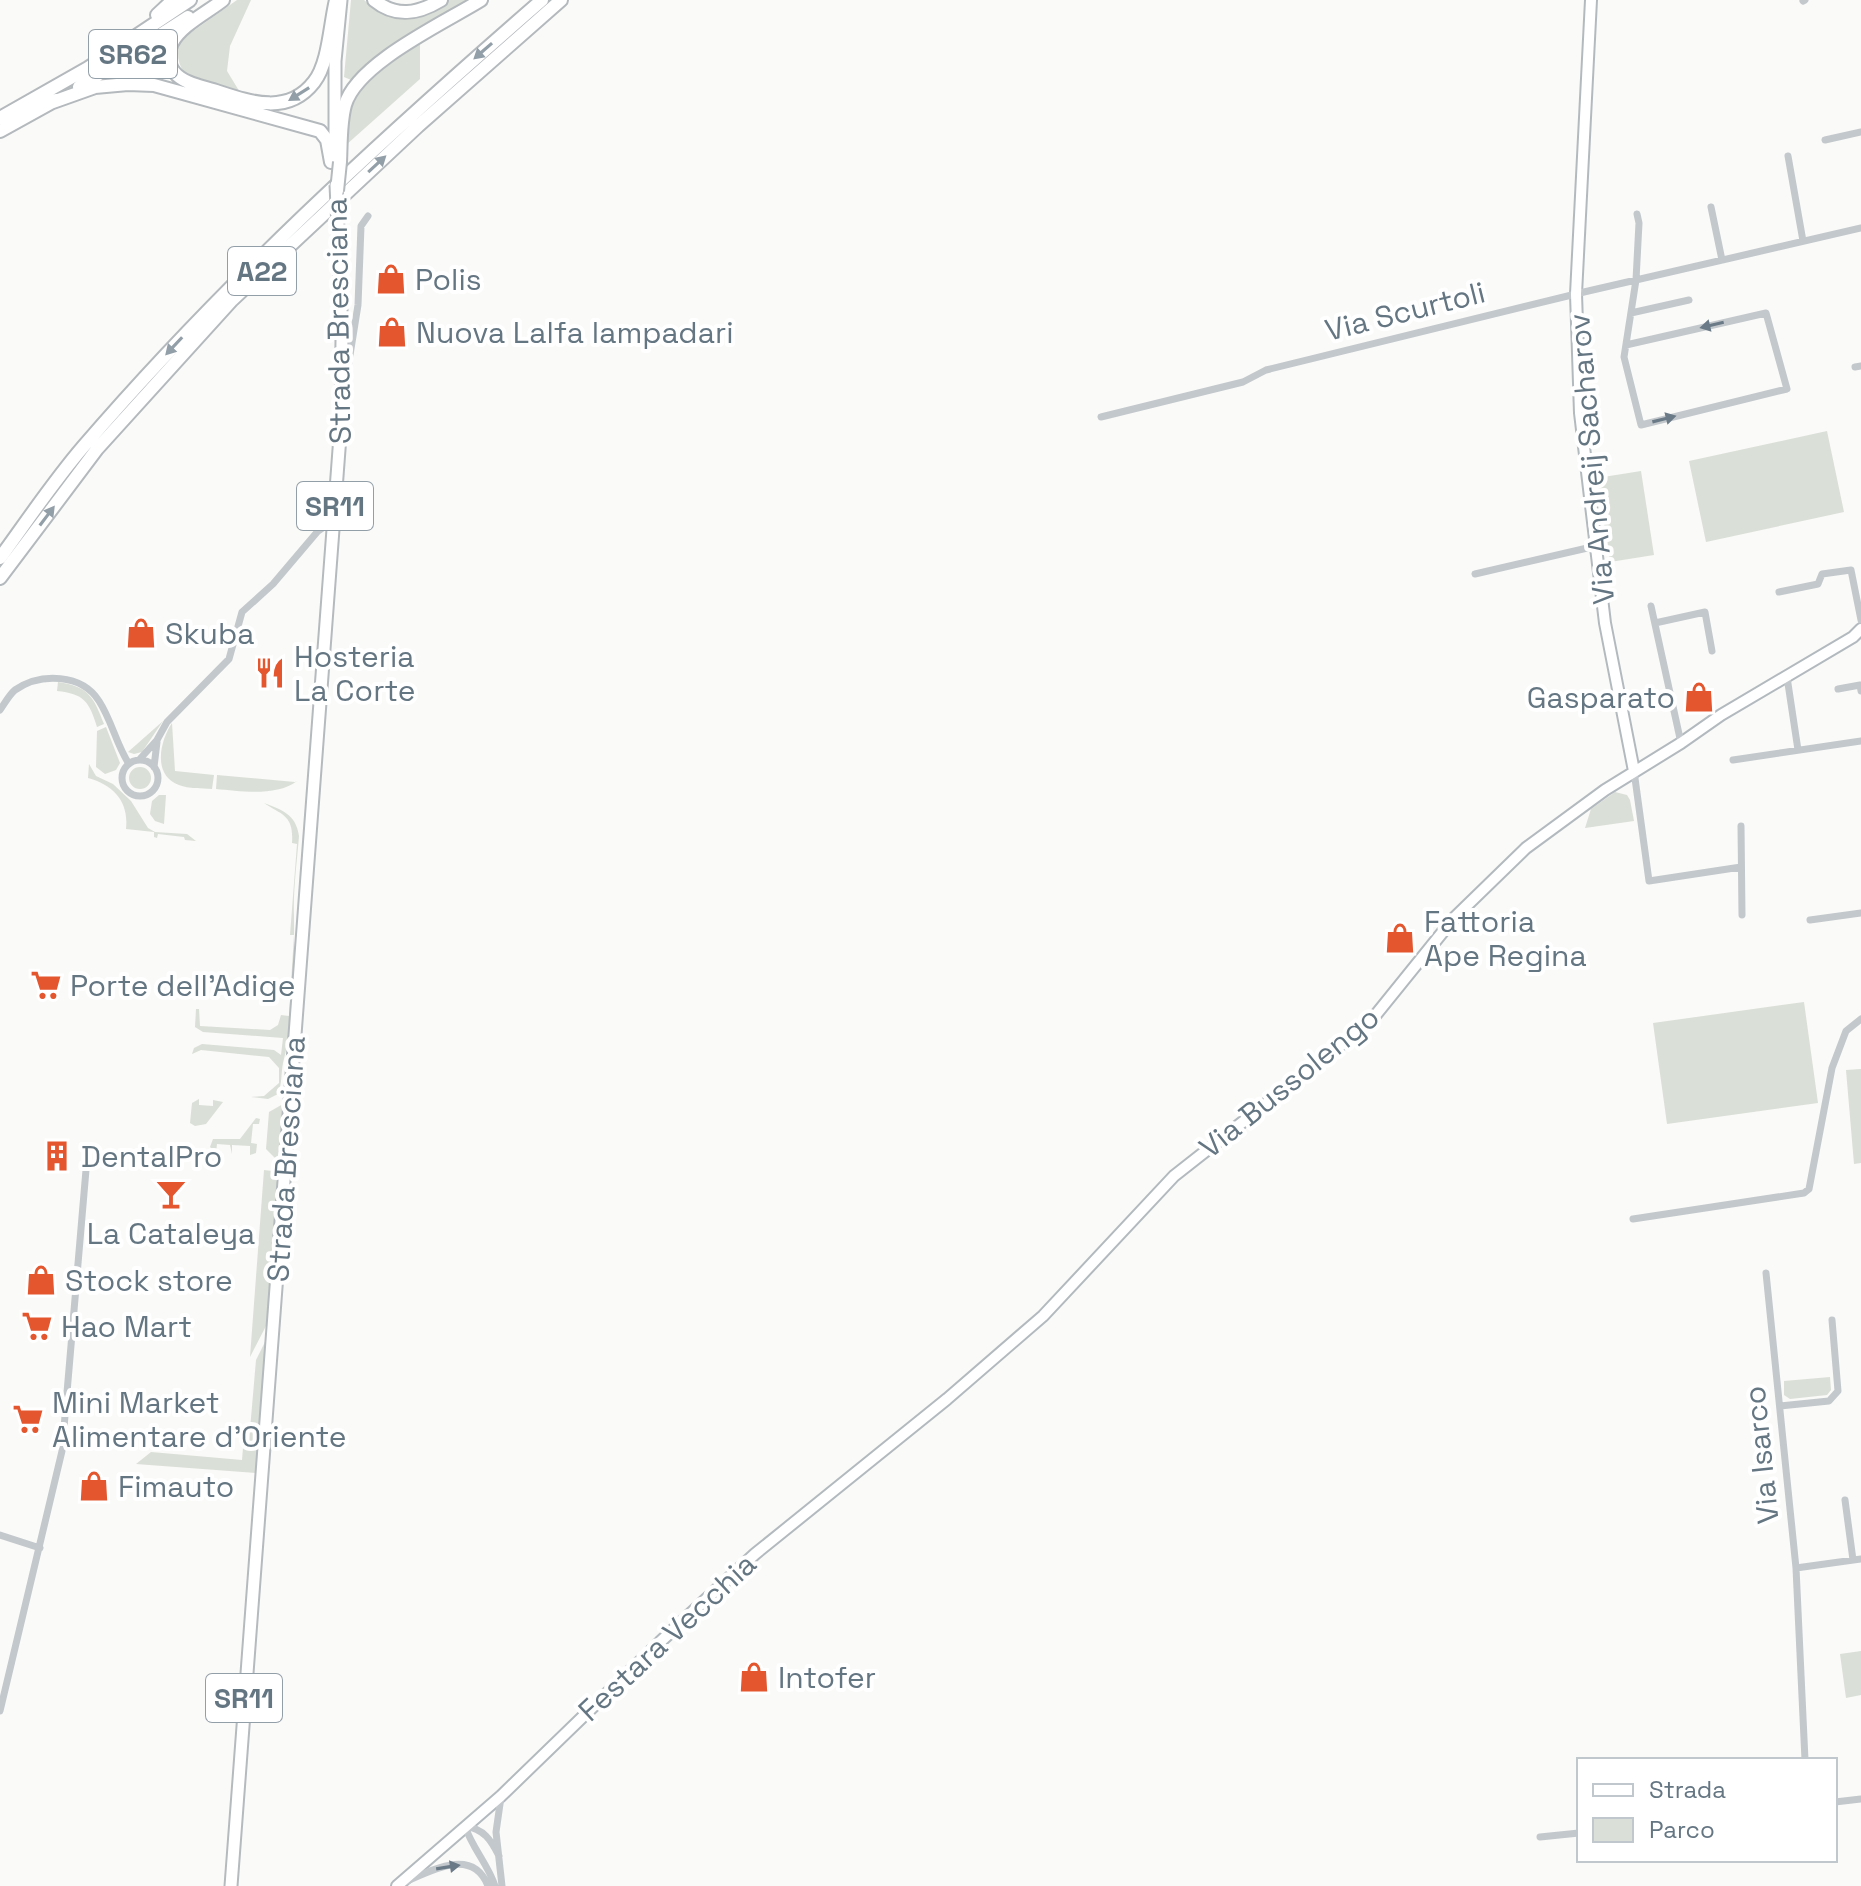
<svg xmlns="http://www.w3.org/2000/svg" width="1861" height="1886" viewBox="0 0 1861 1886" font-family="'Space Grotesk',sans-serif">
	<rect width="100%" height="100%" fill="#fafaf8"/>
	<path fill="#dadfd7" d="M237 0H251L230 46 227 71 241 94C208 84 171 85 179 41Z
		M351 0H364L376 10 395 18 417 17 448 0H472L379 56 351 80 344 77Z
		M420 42V79L346 145C347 131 345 114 351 100 363 72 395 57 420 42Z
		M1827 431 1844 512 1706 542 1689 461Z
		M1641 471 1654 555 1610 562 1597 478Z
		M58 682C89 687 93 696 104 724L97 727C89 701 84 694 57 691Z
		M163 721 142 752 134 754 128 752Z
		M172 723 175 771 214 775 212 789C202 788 189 789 179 785 152 775 160 741 172 723Z
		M106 727 120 763 116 770 105 774 96 767 97 731Z
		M89 764 96 776 113 784 131 801 148 828 155 832 187 834 196 841 185 840 184 837 158 834 157 838 154 837V832L126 829C129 802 114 785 88 778Z
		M129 778a11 11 0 1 1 22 0a11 11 0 1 1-22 0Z
		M217 775 295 782 297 781C276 797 240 791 216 789Z
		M1615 792 1627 795 1630 800 1634 821 1585 828 1591 809Z
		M159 795H166L164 824 155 821 150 814 152 801Z
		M264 803C282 810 296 814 299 836 297 862 293 889 294 916 294 968 296 1013 283 1063 281 1073 282 1084 278 1094L268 1099 251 1097 264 1096 279 1083V1068L269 1057 201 1050 192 1054 194 1048 202 1044 274 1050 281 1055 283 1038 203 1032 195 1027 196 1009H199L200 1026 270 1030 278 1025 281 1015 289 1016 294 935H290L297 844 292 843C294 815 282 815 264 803Z
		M1804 1002 1818 1103 1667 1124 1653 1023Z
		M1861 1069V1163L1854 1164 1846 1070Z
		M199 1099V1105L213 1106V1100L223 1102 206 1124 195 1126 190 1123 192 1103Z
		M283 1104 278 1161 266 1149 269 1112Z
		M256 1118 260 1119 259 1124H253L251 1143 257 1144 256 1153 250 1155V1146L232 1145V1154L230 1145 217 1144 216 1153 210 1147 213 1139H240Z
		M264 1170 272 1171 278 1184 267 1324 250 1357Z
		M266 1340 256 1473 136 1464 151 1452 242 1460 243 1448 249 1441 256 1360Z
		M1830 1377 1831 1390 1827 1395 1790 1399 1784 1395V1381Z
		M1861 1651V1695L1846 1698 1840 1654Z"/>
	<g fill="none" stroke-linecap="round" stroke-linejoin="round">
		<g stroke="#b3babf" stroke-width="14">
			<path id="secondary" d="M1591 0 1576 294 1580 413 1605 623 1634 771
				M397 1886 501 1796 660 1642 755 1554 947 1399 1043 1316 1174 1176 1370 1022 1454 918 1526 848 1605 790 1681 743 1721 715 1853 637 1861 629"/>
		</g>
		<g stroke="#b5babe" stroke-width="15">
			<path id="primary" d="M335 145V61L341 0
				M231 1886 341 423 342 339 338 228"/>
		</g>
		<g stroke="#b4b9bd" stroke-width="16">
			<path id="highway" d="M223 0C208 12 180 26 172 43 167 53 168 64 174 72 183 83 200 86 213 90 247 101 287 117 314 82 329 63 330 24 336 0
				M374 0C396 18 418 14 441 0
				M157 15 173 0
				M79 87 188 17
				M50 103 95 87 128 84 154 85 320 131 327 140 331 162
				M0 118 88 68 190 0
				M0 131 56 100
				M340 162C341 143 340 123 345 105 357 63 444 23 481 0
				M0 558C27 521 53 482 83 447 223 284 381 140 542 0
				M0 578 97 449 232 300 418 126 561 0"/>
		</g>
		<path stroke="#c3c8cc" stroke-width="7" d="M1803 1 1805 0
			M1825 140 1861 132
			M1788 156 1803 241
			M1711 207 1722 260
			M1631 313 1689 300
			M1626 345 1766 313 1787 389 1641 425 1624 357 1636 280 1639 223 1637 214
			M1855 367 1861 366
			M346 380 358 305 361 226 368 216
			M1101 417 1243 382 1266 370 1584 292 1861 228
			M1475 574 1596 546
			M1779 592 1818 584 1822 574 1851 570 1861 620
			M1651 606 1681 743
			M1655 623 1705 612 1712 651
			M1787 677 1798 750
			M1838 689 1860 685 1861 691
			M0 710C5 703 9 695 15 690 41 672 82 674 99 701 112 721 116 744 129 764
			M139 760 157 740 167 722 229 659 242 612 273 584 318 531 334 520
			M1733 760 1861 741
			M122 778a18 18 0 1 1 36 0a18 18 0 1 1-36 0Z
			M154 767 157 742
			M1634 771 1649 881 1741 867
			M1741 826 1742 915
			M1810 920 1861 913
			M1633 1219 1804 1193 1809 1189 1832 1068 1846 1031 1861 1019
			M1766 1273 1796 1568 1861 1559
			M1780 1406 1829 1401 1838 1391 1832 1320
			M1845 1500 1853 1560
			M0 1535 40 1548
			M1796 1568 1805 1760
			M0 1711 62 1451 86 1170
			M501 1797 496 1832 502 1886
			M1835 1802 1861 1799
			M1540 1837 1579 1833
			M405 1882C432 1870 473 1847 488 1886
			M495 1886C488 1864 472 1848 465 1826 484 1829 491 1840 499 1856"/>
		<use href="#secondary" stroke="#fff" stroke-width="10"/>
		<use href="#primary" stroke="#fff" stroke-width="11"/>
		<use href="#highway" stroke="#fff" stroke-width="12"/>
		<g stroke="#b5babe" stroke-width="15" stroke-linecap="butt">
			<path id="primary-bridge" d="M336 185 338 228"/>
		</g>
		<g stroke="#b4b9bd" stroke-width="16" stroke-linecap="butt">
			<path id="highway-bridge" d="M337 191 340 162"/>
		</g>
		<use href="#primary-bridge" stroke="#fff" stroke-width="11"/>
		<use href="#highway-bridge" stroke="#fff" stroke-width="12"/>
	</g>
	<defs><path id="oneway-solid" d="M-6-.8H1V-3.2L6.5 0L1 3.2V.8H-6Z" transform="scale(2)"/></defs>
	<g fill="#939fa8">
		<use href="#oneway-solid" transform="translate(483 51) rotate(139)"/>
		<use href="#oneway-solid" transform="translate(299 94) rotate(148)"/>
		<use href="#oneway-solid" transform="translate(377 164) rotate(-43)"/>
		<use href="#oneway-solid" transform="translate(174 346) rotate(133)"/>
		<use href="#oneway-solid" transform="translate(47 516) rotate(-53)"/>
	</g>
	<g fill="#6a7a87">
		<use href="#oneway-solid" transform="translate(1712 325) rotate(167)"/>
		<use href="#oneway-solid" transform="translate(1664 419) rotate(-14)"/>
		<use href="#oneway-solid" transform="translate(448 1867) rotate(-9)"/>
	</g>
	<defs>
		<g id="shop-bare" transform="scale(2.4)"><path d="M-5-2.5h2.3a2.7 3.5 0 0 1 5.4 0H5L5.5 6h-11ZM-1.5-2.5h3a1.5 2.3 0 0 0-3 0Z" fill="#e4572e" stroke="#fff" stroke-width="2.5" paint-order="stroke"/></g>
		<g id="restaurant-bare" transform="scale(2.4)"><path d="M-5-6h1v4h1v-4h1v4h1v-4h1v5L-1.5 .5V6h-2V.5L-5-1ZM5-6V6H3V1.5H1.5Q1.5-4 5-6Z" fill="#e4572e" stroke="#fff" stroke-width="2.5" paint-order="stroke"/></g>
		<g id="supermarket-bare" transform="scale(2.4)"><path d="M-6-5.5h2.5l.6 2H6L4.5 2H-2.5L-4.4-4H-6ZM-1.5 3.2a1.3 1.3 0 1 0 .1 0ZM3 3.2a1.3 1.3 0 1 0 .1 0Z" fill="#e4572e" stroke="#fff" stroke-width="2.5" paint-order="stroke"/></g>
		<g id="building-bare" transform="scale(2.4)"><path d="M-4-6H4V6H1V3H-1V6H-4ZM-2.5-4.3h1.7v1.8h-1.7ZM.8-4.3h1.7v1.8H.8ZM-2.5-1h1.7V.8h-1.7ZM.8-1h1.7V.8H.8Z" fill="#e4572e" stroke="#fff" stroke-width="2.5" paint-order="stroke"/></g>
		<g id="bar-bare" transform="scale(2.4)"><path d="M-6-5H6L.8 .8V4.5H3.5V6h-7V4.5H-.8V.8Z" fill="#e4572e" stroke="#fff" stroke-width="2.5" paint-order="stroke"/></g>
	</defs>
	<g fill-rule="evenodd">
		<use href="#shop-bare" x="391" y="279"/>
		<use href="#shop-bare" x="392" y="332"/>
		<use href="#shop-bare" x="141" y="633"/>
		<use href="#restaurant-bare" x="270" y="673"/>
		<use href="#shop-bare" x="1699" y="697"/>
		<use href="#shop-bare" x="1400" y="938"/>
		<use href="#supermarket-bare" x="46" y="985"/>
		<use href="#building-bare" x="57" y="1156"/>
		<use href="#bar-bare" x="171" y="1194"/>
		<use href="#shop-bare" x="41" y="1280"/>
		<use href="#supermarket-bare" x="37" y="1326"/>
		<use href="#supermarket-bare" x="28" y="1419"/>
		<use href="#shop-bare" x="94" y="1486"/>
		<use href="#shop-bare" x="754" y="1677"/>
	</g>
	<g text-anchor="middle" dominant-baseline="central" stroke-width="8" stroke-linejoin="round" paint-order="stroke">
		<g fill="#fff" stroke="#939fa8" stroke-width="2">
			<rect x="89" y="30" width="88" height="48" rx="6"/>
			<rect x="228" y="247" width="68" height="48" rx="6"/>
			<rect x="297" y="482" width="76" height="48" rx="6"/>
			<rect x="206" y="1674" width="76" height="48" rx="6"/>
		</g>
		<g font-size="28" font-weight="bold" fill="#657683">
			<text x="133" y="54">SR62</text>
			<text x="262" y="271">A22</text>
			<text x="335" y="506">SR11</text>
			<text x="244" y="1698">SR11</text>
		</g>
		<g font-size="30" fill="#657683" stroke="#fff" text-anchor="start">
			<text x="415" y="279">Polis</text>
			<text x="416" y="332">Nuova Lalfa lampadari</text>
			<text x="165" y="633">Skuba</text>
			<text x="294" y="656">Hosteria<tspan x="294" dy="34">La Corte</tspan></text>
			<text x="1675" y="697" text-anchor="end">Gasparato</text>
			<text x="1424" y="921">Fattoria<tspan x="1424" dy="34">Ape Regina</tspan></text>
			<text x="70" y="985">Porte dell'Adige</text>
			<text x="81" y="1156">DentalPro</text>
			<text x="171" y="1233" text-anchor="middle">La Cataleya</text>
			<text x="65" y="1280">Stock store</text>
			<text x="61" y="1326">Hao Mart</text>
			<text x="52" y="1402">Mini Market<tspan x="52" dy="34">Alimentare d'Oriente</tspan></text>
			<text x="118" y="1486">Fimauto</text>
			<text x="778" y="1677">Intofer</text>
		</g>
		<g font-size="30" fill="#657683" stroke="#fff">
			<text transform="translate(1405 311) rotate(-14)">Via Scurtoli</text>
			<text transform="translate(338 321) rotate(-91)">Strada Bresciana</text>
			<text transform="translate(1591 459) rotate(-95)">Via Andreij Sacharov</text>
			<text transform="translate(1289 1082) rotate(-39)">Via Bussolengo</text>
			<text transform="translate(286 1159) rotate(-86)">Strada Bresciana</text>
			<text transform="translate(1761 1455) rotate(-96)">Via Isarco</text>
			<text transform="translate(667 1637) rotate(-43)">Festara Vecchia</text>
		</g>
	</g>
	<rect x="1577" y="1758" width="260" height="104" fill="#ffffff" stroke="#c1c8cd" stroke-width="2"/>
	<rect x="1593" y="1784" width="40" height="12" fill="#ffffff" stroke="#c1c8cd" stroke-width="2"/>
	<text x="1649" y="1798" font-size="24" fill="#657683">Strada</text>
	<rect x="1593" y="1818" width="40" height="24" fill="#dadfd7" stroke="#c1c8cd" stroke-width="2"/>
	<text x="1649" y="1838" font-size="24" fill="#657683">Parco</text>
</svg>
